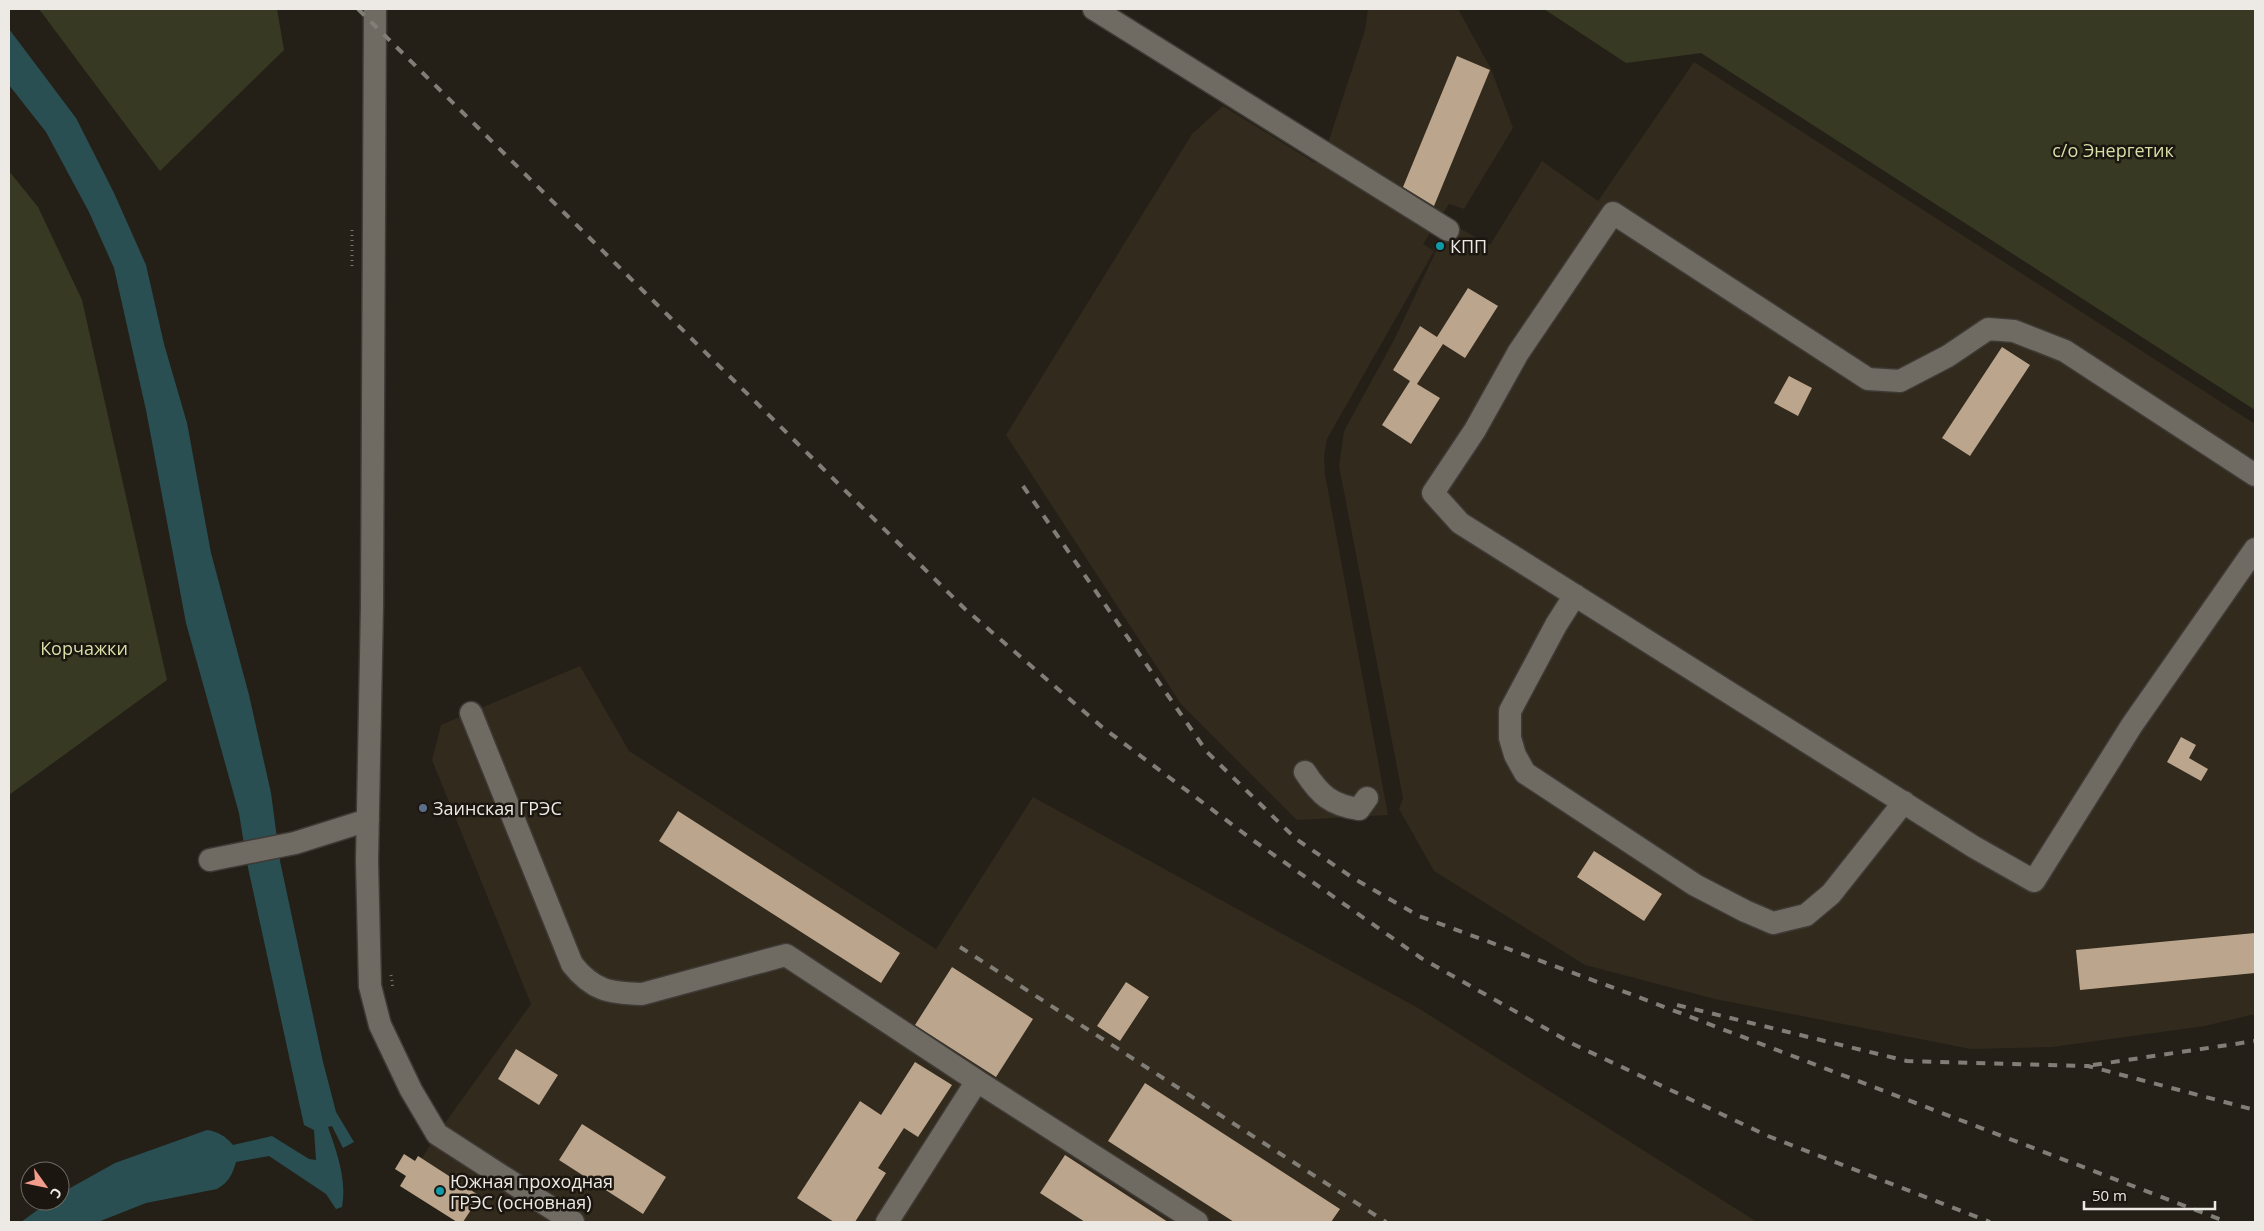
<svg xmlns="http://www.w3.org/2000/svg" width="2264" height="1231" viewBox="0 0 2264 1231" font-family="'Open Sans',sans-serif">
	<rect width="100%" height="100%" fill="#242018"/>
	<path fill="#312a1d" d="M1368 9H1458L1491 69 1513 128 1464 209 1449 204 1423 244 1434 251 1327 439 1324 456 1325 474 1388 815 1297 820 1181 704 1006 435 1192 134 1223 106 1315 163 1329 140 1365 30Z
		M1694 62 2255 424V1014L2205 1026 2052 1047 1971 1049 1715 999 1585 965 1434 871 1399 809 1403 798 1339 466 1344 431 1394 340 1436 251 1433 248 1452 224 1490 245 1542 161 1598 201Z
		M580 666 629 751 936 949 1033 797 1418 1008 1757 1222H457L400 1186 406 1176 395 1169 404 1154 415 1161 418 1156 422 1158 437 1134 531 1004 432 760 441 725Z"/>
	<path fill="#373923" d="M39 9H277L284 50 160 171Z
		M1544 9H2255V410L1701 53 1626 63Z
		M9 171 38 207 82 300 167 680 9 795Z"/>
	<path fill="#294f53" d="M9 29 76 118 114 193 146 265 164 344 187 423 211 553 249 695 271 793 280 861 323 1062 336 1112 354 1142 343 1148 332 1126 328 1127C337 1153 347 1180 342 1207L336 1209 326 1194 269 1156 236 1162C232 1175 229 1182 217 1189L146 1203 98 1222H21L50 1201H60V1194L63 1192 115 1163 207 1130C219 1132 225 1136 233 1145L272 1136 309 1159 316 1160 314 1130 304 1125 247 863 239 813 186 623 146 410 114 268 89 212 46 132 9 85Z"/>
	<path fill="#bca58d" d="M1457 56 1490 70 1434 206 1403 187Z
		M1468 288 1498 306 1465 358 1443 344 1417 384 1440 398 1411 444 1382 425 1410 381 1393 370 1420 326 1437 337Z
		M2002 347 2030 365 1970 456 1942 438Z
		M1789 376 1812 388 1798 416 1774 403Z
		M2181 737 2196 745 2189 758 2208 769 2201 781 2167 762Z
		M678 811 900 953 881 983 659 841Z
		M1594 851 1662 894 1644 921 1577 877Z
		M2255 933V973L2080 990 2076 950Z
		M952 967 1033 1019 996 1077 915 1025Z
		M1126 982 1149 997 1120 1041 1097 1026Z
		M516 1049 558 1075 539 1105 498 1079Z
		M915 1062 952 1085 918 1137 904 1128 878 1168 886 1173 855 1222H834L797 1198 860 1101 881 1115Z
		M1145 1083 1340 1209 1331 1222H1234L1108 1141Z
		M582 1124 666 1177 643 1214 559 1160Z
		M404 1154 415 1161 418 1156 480 1196 463 1222H457L400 1186 406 1176 395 1169Z
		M1065 1155 1168 1222H1085L1040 1193Z"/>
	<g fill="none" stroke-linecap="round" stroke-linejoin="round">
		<g stroke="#3e3a36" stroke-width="25">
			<path id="minor" d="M375 9 372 606 367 861 370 986 380 1025 411 1090 437 1134 573 1222
				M1094 9 1448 230
				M2255 475 2065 351 2014 331 1988 329 1948 356 1900 381 1868 379 1613 213 1518 353 1475 430 1433 493 1460 523 1974 847 2034 881 2132 725 2255 549
				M1575 595 1556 625 1510 711V738L1515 755 1525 773 1695 885 1745 911 1773 923 1806 915 1831 894 1904 802
				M471 713 572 964C593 991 610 993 642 994L786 955 977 1081
				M1305 772C1320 795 1331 805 1359 809L1367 798
				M210 860 295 843 368 820
				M887 1222 977 1081 1197 1222"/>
		</g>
		<path stroke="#78746e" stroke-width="3" stroke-dasharray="1 4" stroke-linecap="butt" d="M352 266V227
			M391 975 393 989"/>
		<use href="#minor" stroke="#706b62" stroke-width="22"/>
		<path stroke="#817d77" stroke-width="4" stroke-dasharray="9 9" stroke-linecap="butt" d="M358 9 965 609 1102 727 1254 841 1421 958 1573 1044 1768 1136 1990 1222
			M1023 486 1207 752 1296 839 1353 878 1419 916 1633 995 2227 1222
			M960 947 1386 1222
			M1677 1005 1907 1061 2088 1066 2255 1110
			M2093 1065 2255 1041"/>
	</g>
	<g fill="#0f9aa8" stroke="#1b160f" stroke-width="2">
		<circle cx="1440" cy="246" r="5"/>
		<circle cx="440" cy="1191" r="5"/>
	</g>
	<circle fill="#5c6f8a" stroke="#1b160f" stroke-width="2" cx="423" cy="808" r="5"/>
	<g text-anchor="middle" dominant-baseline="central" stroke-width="5" stroke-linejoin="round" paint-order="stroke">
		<g font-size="18" fill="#d9dfa8" stroke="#1b160f">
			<text x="2113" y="150">с/о Энергетик</text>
			<text x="84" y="648">Корчажки</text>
		</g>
		<g font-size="18" fill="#ede9e5" stroke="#1b160f" text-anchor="start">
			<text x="1450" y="246">КПП</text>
			<text x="433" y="808">Заинская ГРЭС</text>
			<text x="450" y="1181">Южная проходная<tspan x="450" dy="21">ГРЭС (основная)</tspan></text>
		</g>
	</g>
	<rect width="2264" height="1231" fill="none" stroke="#ede9e5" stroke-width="20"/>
	<g transform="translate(45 1186) rotate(123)"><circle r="24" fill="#1b160f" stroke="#6f6a65"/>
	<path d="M0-4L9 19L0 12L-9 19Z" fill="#f49d8d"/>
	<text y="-8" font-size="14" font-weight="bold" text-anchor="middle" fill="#ede9e5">С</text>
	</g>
	<path d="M2084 1201v8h131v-8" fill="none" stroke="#ede9e5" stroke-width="2.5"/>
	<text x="2092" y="1201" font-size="15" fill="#ede9e5" stroke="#1b160f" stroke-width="4" paint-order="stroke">50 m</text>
</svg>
